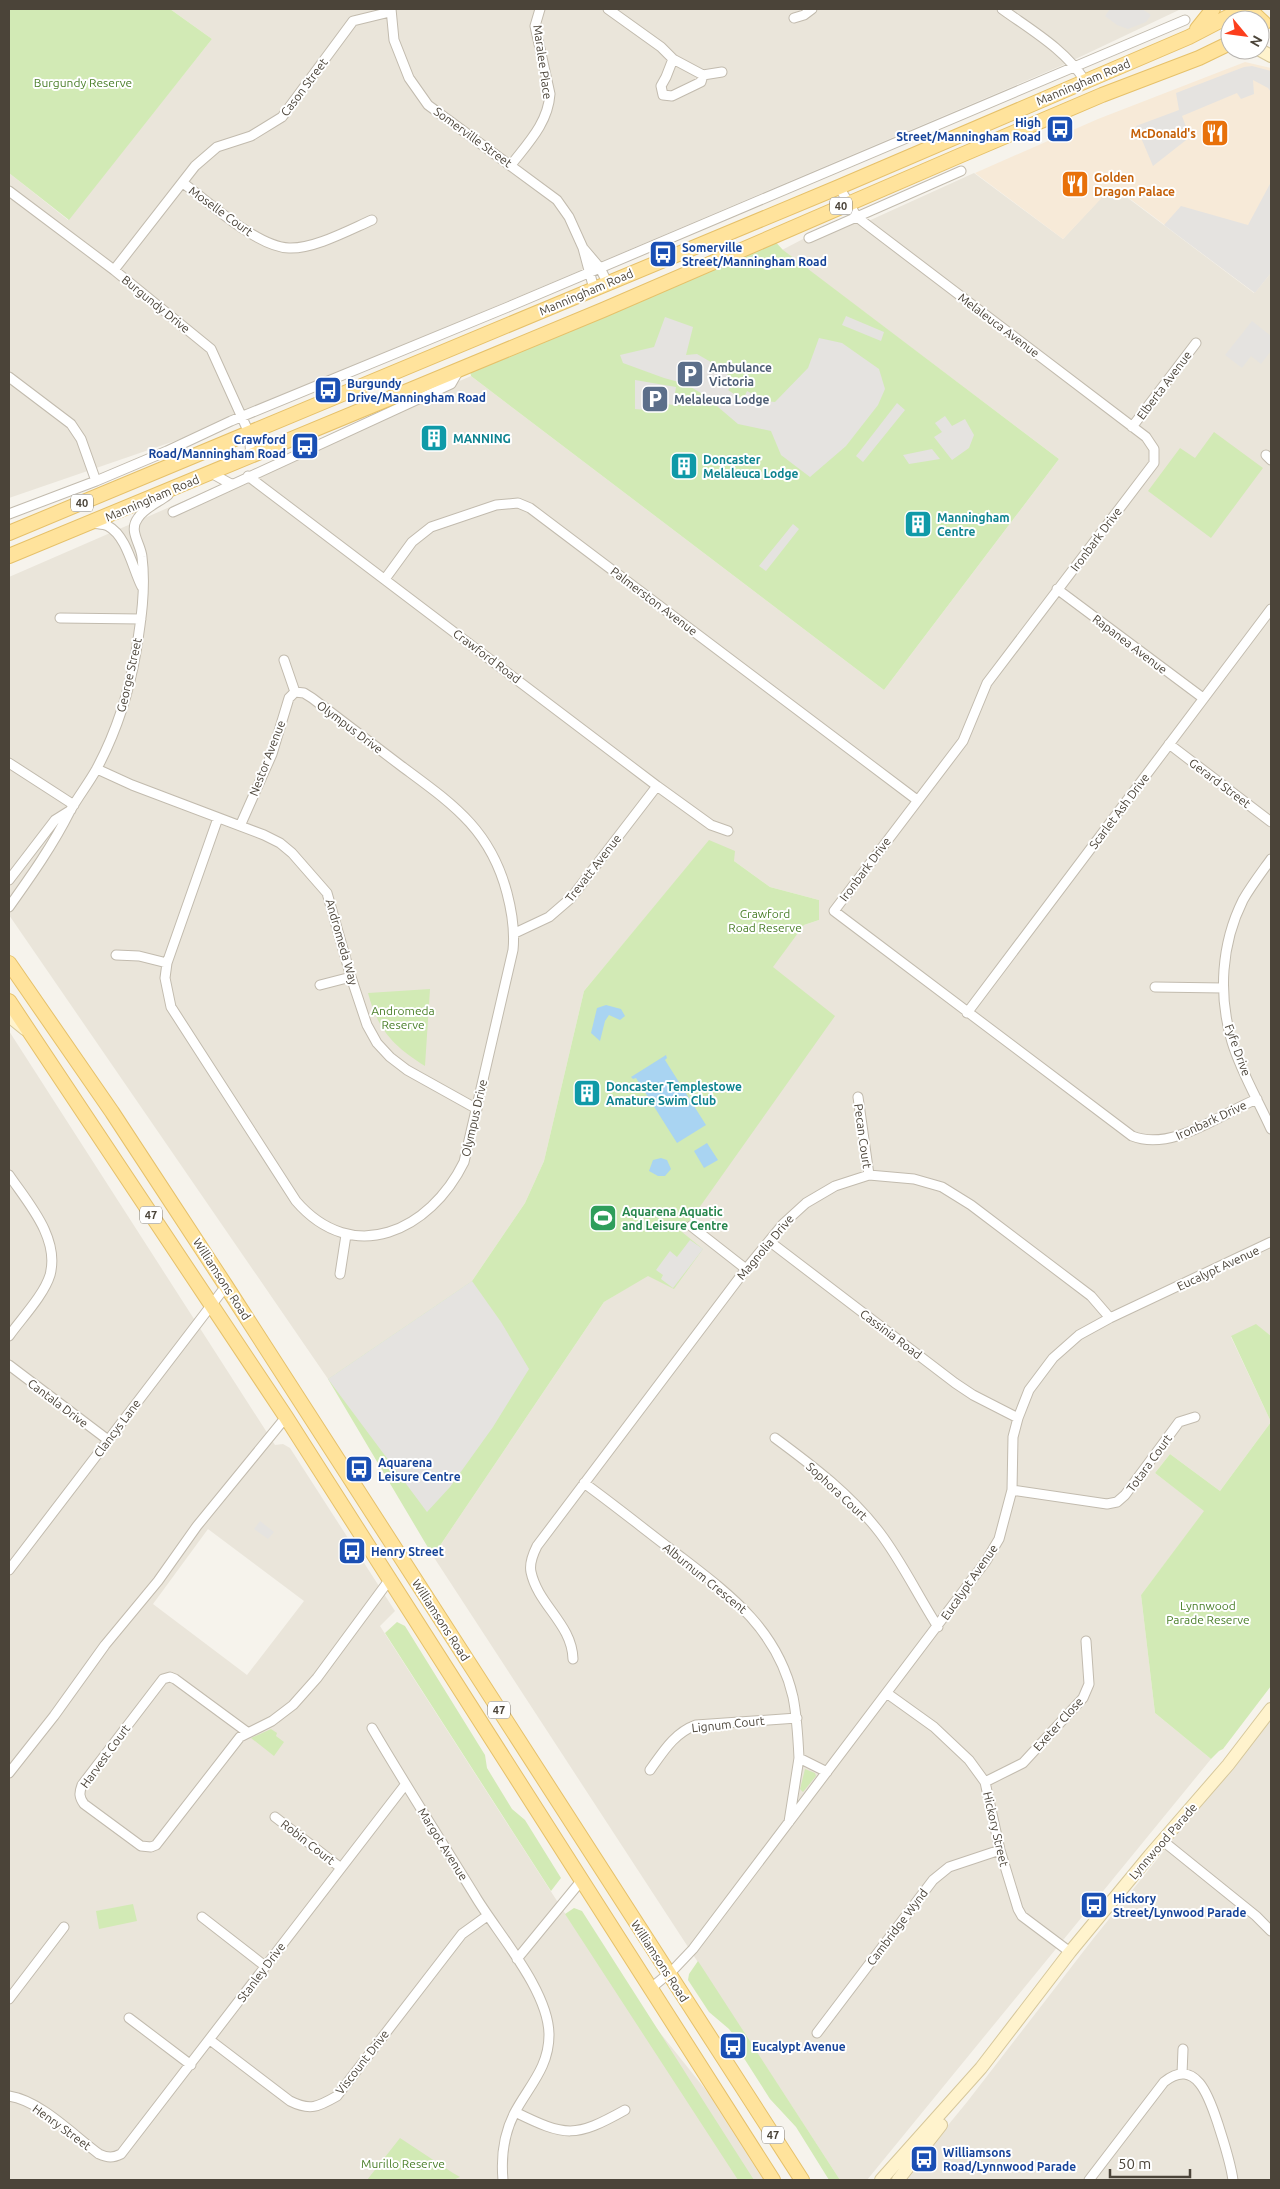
<svg xmlns="http://www.w3.org/2000/svg" width="1280" height="2189" viewBox="0 0 1280 2189" font-family="Ubuntu,sans-serif">
	<rect width="100%" height="100%" fill="#f6f3ec"/>
	<path fill="#eae5da" fill-rule="evenodd" d="M170 9H1181L1063 65 198 433 9 498V173L68 220 212 39Z
		M974 173 1063 239 1112 186 1254 293 1271 273V1336L1256 1325 1231 1337 1271 1422 1220 1491 1170 1454 1155 1473 1205 1511 1141 1595 1155 1713 1211 1759 867 2180H840L433 1556 604 1302 648 1275 703 1249 681 1232 834 1016 772 967 804 925 819 920V900L770 887 734 861 689 865 584 991 544 1161 525 1203 472 1281 328 1379 9 915V577L471 376 884 690 1059 459 782 250 847 216 864 223Z
		M9 1031 275 1445 283 1444 290 1448 395 1611 380 1626 568 1918 778 2180H9ZM208 1529 304 1601 247 1675 153 1604Z
		M1271 1718V2180H903L967 2102 1093 1939Z"/>
	<path fill="#f7ead8" d="M1245 62 1271 68V273L1255 293 1113 186 1063 239 975 173 1098 119Z"/>
	<path fill="#d2eab5" d="M9 9H170L212 39 69 220 9 173Z
		M771 237 783 250 1059 459 884 690 471 376 469 366Z
		M1214 432 1263 468 1211 538 1148 491 1180 448 1195 458Z
		M709 840 735 851 734 861 770 887 819 900V920L804 925 773 967 835 1016 682 1232 703 1249 674 1289 648 1276 604 1302 433 1556 328 1379 472 1281 525 1203 544 1161 584 991Z
		M430 989 425 1066C393 1046 378 1030 368 993Z
		M1256 1324 1271 1336V1686L1223 1749 1219 1751 1211 1759 1155 1713 1141 1595 1204 1511 1155 1473 1170 1454 1220 1491 1271 1422 1231 1336Z
		M397 1622 405 1626 485 1755 487 1768 512 1809 525 1820 561 1878 551 1891 385 1633Z
		M271 1729 277 1733 276 1736 284 1742 274 1756 251 1738Z
		M805 1769 815 1773 816 1776 803 1792 800 1789Z
		M133 1904 137 1921 99 1929 96 1911Z
		M574 1908 582 1911 754 2180H738L565 1914Z
		M698 1961 840 2180H829L796 2127 770 2099 740 2052 734 2036 729 2029 709 2012 688 1980 689 1974Z
		M400 2138 453 2173 460 2177 453 2180H367Z"/>
	<path fill="#e5e3e0" d="M1110 9H1142L1151 15 1146 22 1128 29 1117 25 1105 16Z
		M1252 66 1271 71V92L1268 88 1253 80 1254 94 1241 99 1237 93 1182 116 1190 137 1153 166 1136 126 1179 110 1176 93 1244 67Z
		M1271 182V273L1255 293 1164 225 1181 206 1248 225Z
		M846 316 884 332 881 341 842 325Z
		M665 317 693 327 686 355 697 354 716 365 735 381 728 390 743 400 747 391 765 401 775 402 808 368 819 338 842 343 879 369 885 389 878 405 846 446 810 477 781 455 771 431 738 424 704 395 686 384 664 378 623 363 620 355 654 347Z
		M1252 321 1271 336V351L1261 364 1251 356 1242 368 1225 355Z
		M635 380 676 387 673 405 667 404 665 412 635 409Z
		M897 403 905 410 863 462 856 456Z
		M945 416 952 426 965 419 974 435 969 448 952 460 934 437 942 432 935 423Z
		M932 449 940 459 909 464 903 455Z
		M793 524 799 529 766 571 759 566Z
		M690 1240 703 1249 673 1288 661 1279 663 1275 656 1270 670 1251 677 1257Z
		M472 1281 501 1322 529 1369 493 1427 450 1487 427 1512 328 1379Z
		M260 1521 274 1532 268 1539 254 1529Z"/>
	<path fill="#a9d4f2" d="M606 1005 621 1009 625 1016 620 1020 609 1015 605 1021 600 1041 591 1033 597 1008Z
		M666 1055 667 1058 665 1060 706 1125 677 1143 636 1078 633 1079 631 1077Z
		M707 1143 718 1160 704 1168 694 1151Z
		M661 1158 667 1160 671 1169 665 1176H658L649 1171 653 1160Z"/>
	<g fill="none" stroke-linecap="round" stroke-linejoin="round">
		<g stroke="#c2bbae" stroke-width="11">
			<path id="minor" d="M391 9 394 40 409 78 428 105 557 200 569 217 583 248 594 289
				M608 9 661 47 673 59 703 75 722 72
				M1002 9C1031 30 1066 50 1085 81
				M794 18 804 15 812 9
				M673 59 666 77 661 86 663 95 672 96 701 82 703 75
				M511 165C528 143 548 123 550 94L535 26 540 9
				M183 183C209 202 257 247 289 248 314 249 349 230 372 220
				M839 187 857 217 866 224 1146 437 1154 449V463L987 683 963 741 834 911 1132 1136C1172 1152 1220 1114 1257 1099
				M9 191 114 270 211 349 249 433 251 456
				M809 238 961 171
				M583 248 600 268 608 284
				M114 270 195 166 217 147 251 136 282 117 353 21 390 12
				M9 377 71 424 81 439 96 481
				M1132 427 1196 343
				M1266 455 1271 460
				M211 473 231 484
				M248 476 657 786 711 825 728 831
				M173 512 451 384 459 370
				M9 514 96 481 167 451 231 421 508 307 1185 20
				M93 523C98 524 104 524 108 526 127 536 133 570 142 587
				M385 579 412 542 431 527 496 505 518 503 530 508 917 800
				M1057 589 1203 698
				M60 618 141 619
				M1169 744 1271 822
				M9 763 74 805
				M97 769 132 785 264 835 280 843 292 853 327 893 351 977 367 1025 377 1043 390 1057 407 1070 477 1109
				M218 818 167 963 165 978 171 1007 296 1201C353 1267 430 1231 464 1162L513 950C515 930 512 912 507 893 490 828 451 803 400 765 371 743 341 720 312 698L304 693 295 692 284 660
				M240 826 272 754 289 698 295 692
				M1271 859C1261 873 1251 886 1243 900 1221 944 1218 995 1232 1042 1241 1072 1258 1100 1271 1129
				M9 880 55 820 71 810
				M9 907C31 876 53 845 70 811 78 797 88 784 96 770 116 733 129 692 136 652 141 621 146 588 142 557 141 544 128 531 138 518 144 508 159 502 168 495
				M515 933 549 917 571 898 657 786
				M116 955 139 956 167 963
				M320 985 351 977
				M1155 987 1223 988
				M967 1013 1271 609
				M858 1097 869 1175
				M9 1175C28 1203 60 1238 50 1275 44 1295 21 1319 9 1336
				M691 1226 746 1269
				M769 1241 955 1383 973 1395 1018 1418
				M340 1274 346 1235
				M9 1365 108 1440
				M775 1438C813 1466 851 1495 880 1533 902 1562 918 1596 938 1627
				M584 1483C617 1507 649 1533 681 1557 732 1596 778 1631 793 1697 797 1717 798 1737 799 1758
				M1012 1490 1107 1504 1117 1502 1125 1495 1179 1422 1195 1417
				M9 1570 226 1286
				M573 1659C572 1624 538 1605 531 1572 529 1563 533 1554 537 1546L746 1269 783 1224 806 1203 835 1186 869 1175 914 1179 942 1187 971 1205 1091 1296 1110 1318
				M888 1694 934 1727 969 1760 985 1782 1000 1850 1018 1909 1022 1916 1070 1952
				M372 1728C406 1786 442 1842 477 1899 500 1936 549 1992 549 2035 549 2068 528 2087 514 2114 504 2134 501 2158 503 2180
				M247 1732 175 1679 170 1677 163 1679 82 1785C79 1793 79 1797 84 1804L141 1846 151 1847 156 1845 240 1737 272 1721 293 1705 317 1678 390 1579
				M650 1770C663 1752 674 1733 696 1725L797 1718
				M9 1773 54 1716 105 1645 158 1581 197 1526 286 1417
				M985 1782 1023 1763 1083 1698 1089 1684 1086 1641
				M275 1817 341 1868
				M789 1822 799 1758 827 1772
				M1163 1841 1256 1916 1271 1931
				M202 1917 265 1966
				M517 1959 581 1881
				M650 1989 674 1969 693 1949 986 1561 999 1539 1012 1490 1013 1437 1018 1418 1029 1390 1053 1358 1079 1335 1110 1318 1271 1242
				M9 1999 64 1927
				M129 2018 191 2065
				M817 2033 933 1880 949 1867 1000 1850
				M210 2040 290 2101C310 2111 318 2107 337 2096L462 1934 487 1916
				M1182 2074 1183 2049
				M9 2096C41 2101 73 2135 99 2154 108 2158 113 2158 121 2154L405 1785
				M515 2112C566 2137 575 2138 625 2110
				M1089 2180 1164 2082C1197 2056 1210 2100 1218 2124 1224 2143 1230 2160 1233 2180"/>
		</g>
		<g stroke="#d6c79b" stroke-width="14">
			<path id="secondary" d="M1260 50 1271 56
				M9 1016 25 1029
				M881 2180 981 2068 1070 1952 1150 1855 1228 1765 1271 1709
				M898 2180 941 2125"/>
		</g>
		<g stroke="#e6c16a" stroke-width="16">
			<path id="primary" d="M1249 9 1264 23
				M1197 29 1213 9
				M9 533 839 187 1189 37 1243 9
				M9 556 603 310 959 156 1102 95 1199 58 1230 43
				M9 963 112 1112 226 1286 802 2180
				M9 1001 286 1417 773 2180"/>
		</g>
		<use href="#minor" stroke="#fff" stroke-width="9"/>
		<use href="#secondary" stroke="#fff3cd" stroke-width="12"/>
		<use href="#primary" stroke="#ffe39c" stroke-width="14"/>
	</g>
	<defs>
		<g id="bus-square" transform="scale(1.4375)"><rect x="-9" y="-9" width="18" height="18" rx="4" fill="#1a4fb4" stroke="#fff"/><path d="M-5-6H5V4H4V6H2V4H-2V6H-4V4H-5ZM-3.5-4V0h7V-4ZM-3.5 1.2v1.5H-2V1.2ZM2 1.2v1.5H3.5V1.2Z" fill="#fff"/></g>
		<g id="restaurant-square" transform="scale(1.4375)"><rect x="-9" y="-9" width="18" height="18" rx="4" fill="#e8710a" stroke="#fff"/><path d="M-5-6h1v4h1v-4h1v4h1v-4h1v5L-1.5 .5V6h-2V.5L-5-1ZM5-6V6H3V1.5H1.5Q1.5-4 5-6Z" fill="#fff"/></g>
		<g id="parking-square" transform="scale(1.4375)"><rect x="-9" y="-9" width="18" height="18" rx="4" fill="#5c6f8a" stroke="#fff"/><path d="M-3.5-5.5H1a3.5 3.5 0 0 1 0 7H-1V5.5H-3.5ZM-1-3.4V-.6H.8a1.4 1.4 0 0 0 0-2.8Z" fill="#fff"/></g>
		<g id="building-square" transform="scale(1.4375)"><rect x="-9" y="-9" width="18" height="18" rx="4" fill="#0f9aa8" stroke="#fff"/><path d="M-4-6H4V6H1V3H-1V6H-4ZM-2.5-4.3h1.7v1.8h-1.7ZM.8-4.3h1.7v1.8H.8ZM-2.5-1h1.7V.8h-1.7ZM.8-1h1.7V.8H.8Z" fill="#fff"/></g>
		<g id="stadium-square" transform="scale(1.4375)"><rect x="-9" y="-9" width="18" height="18" rx="4" fill="#2e9e5b" stroke="#fff"/><path d="M0-5a6.5 5 0 1 0 0 10a6.5 5 0 1 0 0-10ZM-3.5-1.8h7v3.6h-7Z" fill="#fff"/></g>
	</defs>
	<g fill-rule="evenodd">
		<use href="#bus-square" x="1060" y="129"/>
		<use href="#restaurant-square" x="1215" y="133"/>
		<use href="#restaurant-square" x="1075" y="184"/>
		<use href="#bus-square" x="663" y="254"/>
		<use href="#parking-square" x="690" y="374"/>
		<use href="#bus-square" x="328" y="390"/>
		<use href="#parking-square" x="655" y="399"/>
		<use href="#building-square" x="434" y="438"/>
		<use href="#bus-square" x="305" y="446"/>
		<use href="#building-square" x="684" y="466"/>
		<use href="#building-square" x="918" y="524"/>
		<use href="#building-square" x="587" y="1093"/>
		<use href="#stadium-square" x="603" y="1218"/>
		<use href="#bus-square" x="359" y="1469"/>
		<use href="#bus-square" x="352" y="1551"/>
		<use href="#bus-square" x="1094" y="1905"/>
		<use href="#bus-square" x="733" y="2046"/>
		<use href="#bus-square" x="924" y="2159"/>
	</g>
	<g text-anchor="middle" dominant-baseline="central" stroke-width="4" stroke-linejoin="round" paint-order="stroke">
		<g fill="#fff" stroke="#817c74" stroke-width="1">
			<rect x="830" y="197.5" width="22" height="17" rx="4"/>
			<rect x="71" y="494.5" width="22" height="17" rx="4"/>
			<rect x="140" y="1206.5" width="22" height="17" rx="4"/>
			<rect x="488" y="1701.5" width="22" height="17" rx="4"/>
			<rect x="762" y="2126.5" width="22" height="17" rx="4"/>
		</g>
		<g font-size="11" font-weight="bold" fill="#4b4439">
			<text x="841" y="206">40</text>
			<text x="82" y="503">40</text>
			<text x="151" y="1215">47</text>
			<text x="499" y="1710">47</text>
			<text x="773" y="2135">47</text>
		</g>
		<g font-size="12" fill="#4b4439" stroke="#fff">
			<text transform="translate(543 62) rotate(82)">Maralee Place</text>
			<text transform="translate(1083 82) rotate(-23)">Manningham Road</text>
			<text transform="translate(304 87) rotate(-53)">Cason Street</text>
			<text transform="translate(473 137) rotate(36)">Somerville Street</text>
			<text transform="translate(221 211) rotate(36)">Moselle Court</text>
			<text transform="translate(586 292) rotate(-23)">Manningham Road</text>
			<text transform="translate(156 304) rotate(39)">Burgundy Drive</text>
			<text transform="translate(999 325) rotate(37)">Melaleuca Avenue</text>
			<text transform="translate(1164 385) rotate(-53)">Elberta Avenue</text>
			<text transform="translate(152 498) rotate(-23)">Manningham Road</text>
			<text transform="translate(1096 539) rotate(-53)">Ironbark Drive</text>
			<text transform="translate(654 601) rotate(37)">Palmerston Avenue</text>
			<text transform="translate(1130 644) rotate(37)">Rapanea Avenue</text>
			<text transform="translate(487 656) rotate(37)">Crawford Road</text>
			<text transform="translate(129 675) rotate(-77)">George Street</text>
			<text transform="translate(350 727) rotate(37)">Olympus Drive</text>
			<text transform="translate(267 758) rotate(-69)">Nestor Avenue</text>
			<text transform="translate(1220 783) rotate(37)">Gerard Street</text>
			<text transform="translate(1119 811) rotate(-53)">Scarlet Ash Drive</text>
			<text transform="translate(593 868) rotate(-52)">Trevatt Avenue</text>
			<text transform="translate(865 869) rotate(-53)">Ironbark Drive</text>
			<text transform="translate(342 942) rotate(74)">Andromeda Way</text>
			<text transform="translate(1238 1050) rotate(70)">Fyfe Drive</text>
			<text transform="translate(474 1118) rotate(-77)">Olympus Drive</text>
			<text transform="translate(1211 1120) rotate(-25)">Ironbark Drive</text>
			<text transform="translate(863 1136) rotate(82)">Pecan Court</text>
			<text transform="translate(765 1247) rotate(-50)">Magnolia Drive</text>
			<text transform="translate(1218 1268) rotate(-25)">Eucalypt Avenue</text>
			<text transform="translate(222 1279) rotate(57)">Williamsons Road</text>
			<text transform="translate(891 1334) rotate(37)">Cassinia Road</text>
			<text transform="translate(58 1403) rotate(37)">Cantala Drive</text>
			<text transform="translate(117 1428) rotate(-53)">Clancys Lane</text>
			<text transform="translate(1149 1463) rotate(-54)">Totara Court</text>
			<text transform="translate(837 1491) rotate(43)">Sophora Court</text>
			<text transform="translate(705 1578) rotate(39)">Alburnum Crescent</text>
			<text transform="translate(969 1582) rotate(-55)">Eucalypt Avenue</text>
			<text transform="translate(441 1620) rotate(57)">Williamsons Road</text>
			<text transform="translate(728 1724) rotate(-6)">Lignum Court</text>
			<text transform="translate(1058 1724) rotate(-48)">Exeter Close</text>
			<text transform="translate(105 1756) rotate(-54)">Harvest Court</text>
			<text transform="translate(996 1829) rotate(77)">Hickory Street</text>
			<text transform="translate(1163 1841) rotate(-49)">Lynnwood Parade</text>
			<text transform="translate(308 1842) rotate(38)">Robin Court</text>
			<text transform="translate(443 1844) rotate(58)">Margot Avenue</text>
			<text transform="translate(897 1927) rotate(-53)">Cambridge Wynd</text>
			<text transform="translate(660 1961) rotate(57)">Williamsons Road</text>
			<text transform="translate(261 1972) rotate(-53)">Stanley Drive</text>
			<text transform="translate(362 2062) rotate(-52)">Viscount Drive</text>
			<text transform="translate(62 2127) rotate(36)">Henry Street</text>
		</g>
		<g font-size="12" fill="#4a7f2a" stroke="#fff">
			<text x="83" y="82">Burgundy Reserve</text>
			<text x="765" y="913">Crawford<tspan x="765" dy="14">Road Reserve</tspan></text>
			<text x="403" y="1010">Andromeda<tspan x="403" dy="14">Reserve</tspan></text>
			<text x="1208" y="1605">Lynnwood<tspan x="1208" dy="14">Parade Reserve</tspan></text>
			<text x="403" y="2163">Murillo Reserve</text>
		</g>
		<g font-size="12" font-weight="bold" fill="#164399" stroke="#fff" text-anchor="start">
			<text x="1041" y="122" text-anchor="end">High<tspan x="1041" dy="14">Street/Manningham Road</tspan></text>
			<text x="682" y="247">Somerville<tspan x="682" dy="14">Street/Manningham Road</tspan></text>
			<text x="347" y="383">Burgundy<tspan x="347" dy="14">Drive/Manningham Road</tspan></text>
			<text x="286" y="439" text-anchor="end">Crawford<tspan x="286" dy="14">Road/Manningham Road</tspan></text>
			<text x="378" y="1462">Aquarena<tspan x="378" dy="14">Leisure Centre</tspan></text>
			<text x="371" y="1551">Henry Street</text>
			<text x="1113" y="1898">Hickory<tspan x="1113" dy="14">Street/Lynwood Parade</tspan></text>
			<text x="752" y="2046">Eucalypt Avenue</text>
			<text x="943" y="2152">Williamsons<tspan x="943" dy="14">Road/Lynnwood Parade</tspan></text>
		</g>
		<g font-size="12" font-weight="bold" fill="#c56008" stroke="#fff" text-anchor="end">
			<text x="1196" y="133">McDonald's</text>
			<text x="1094" y="177" text-anchor="start">Golden<tspan x="1094" dy="14">Dragon Palace</tspan></text>
		</g>
		<g font-size="12" font-weight="bold" fill="#4e5e75" stroke="#fff" text-anchor="start">
			<text x="709" y="367">Ambulance<tspan x="709" dy="14">Victoria</tspan></text>
			<text x="674" y="399">Melaleuca Lodge</text>
		</g>
		<g font-size="12" font-weight="bold" fill="#0d838f" stroke="#fff" text-anchor="start">
			<text x="453" y="438">MANNING</text>
			<text x="703" y="459">Doncaster<tspan x="703" dy="14">Melaleuca Lodge</tspan></text>
			<text x="937" y="517">Manningham<tspan x="937" dy="14">Centre</tspan></text>
			<text x="606" y="1086">Doncaster Templestowe<tspan x="606" dy="14">Amature Swim Club</tspan></text>
		</g>
		<g font-size="12" font-weight="bold" fill="#27864d" stroke="#fff" text-anchor="start">
			<text x="622" y="1211">Aquarena Aquatic<tspan x="622" dy="14">and Leisure Centre</tspan></text>
		</g>
	</g>
	<rect width="1280" height="2189" fill="none" stroke="#4b4439" stroke-width="20"/>
	<g transform="translate(1245 35) rotate(119)"><circle r="24" fill="#ffffff" stroke="#b7b4b0"/>
	<path d="M0-4L9 19L0 12L-9 19Z" fill="#fc3f1d"/>
	<text y="-8" font-size="14" font-weight="bold" text-anchor="middle" fill="#4b4439">N</text>
	</g>
	<path d="M1110 2169v8h80v-8" fill="none" stroke="#4b4439" stroke-width="2.5"/>
	<text x="1118" y="2169" font-size="15" fill="#4b4439" stroke="#ffffff" stroke-width="4" paint-order="stroke">50 m</text>
</svg>
